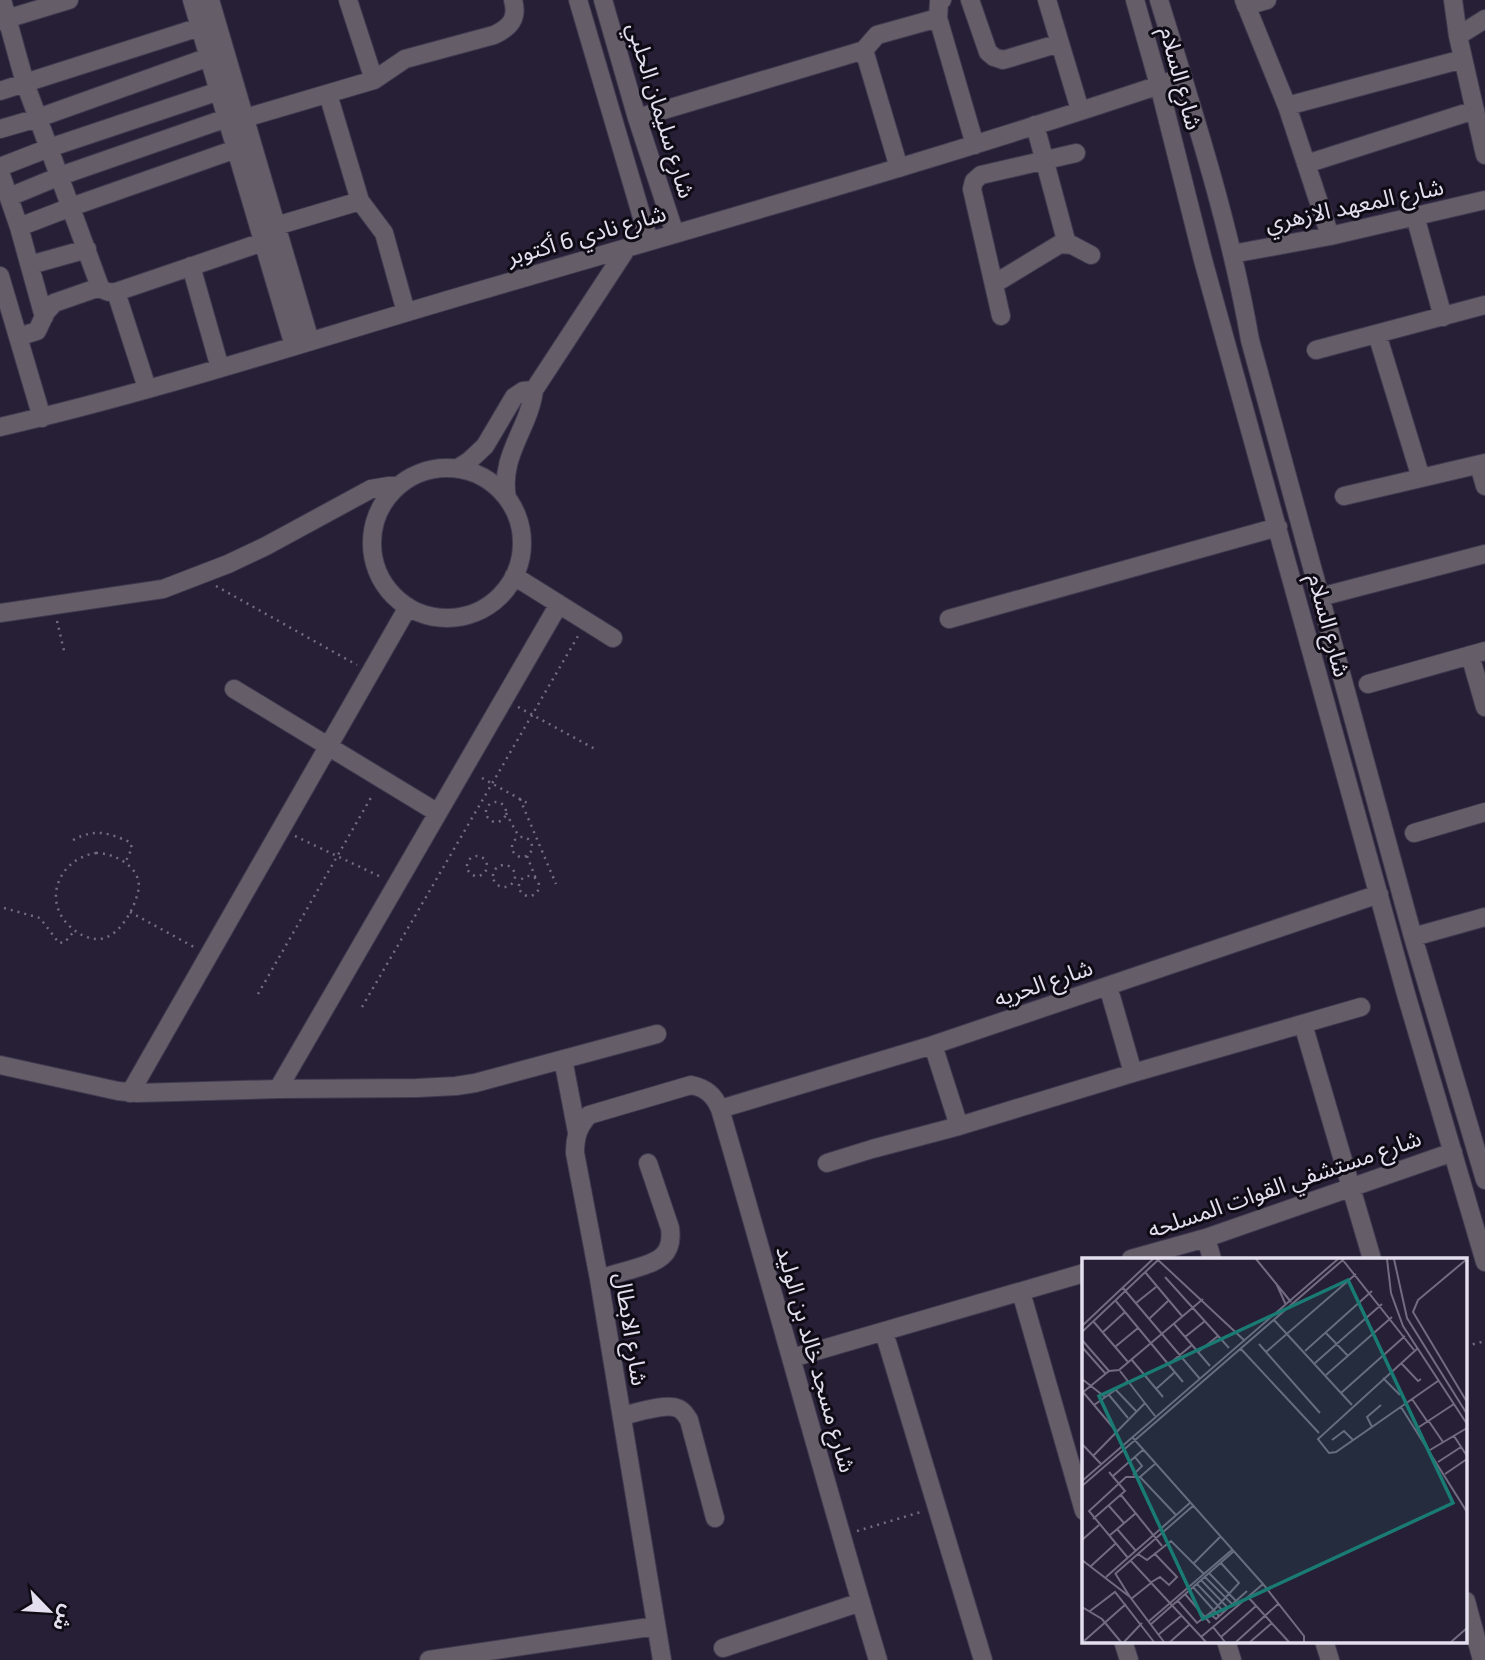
<svg xmlns="http://www.w3.org/2000/svg" width="1485" height="1660" viewBox="0 0 1485 1660" font-family="'Exo 2','Noto Sans Arabic',sans-serif">
	<rect width="100%" height="100%" fill="#261f36"/>
	<g fill="none" stroke-linecap="round" stroke-linejoin="round">
		<g stroke="#403a50" stroke-width="20">
			<path id="minor" d="M2 0 25 83 100 287C105 292 109 293 116 292L263 242
				M192 0 294 346
				M210 0 310 341
				M348 0 374 80
				M578 0 649 241
				M603 0 637 118 675 234
				M942 0 939 2 938 18 975 145
				M970 0 988 52 994 57 1003 60 1060 43
				M1047 0 1080 110
				M1135 0 1159 85 1203 260 1406 994 1485 1262
				M1159 0C1193 111 1230 225 1250 340L1413 937 1485 1180
				M1244 0 1287 106 1330 236
				M1453 0 1458 36 1485 155
				M1246 6 1267 0
				M0 21 69 0
				M1458 36 1485 19
				M864 50 899 168
				M0 91 200 27
				M328 94 360 201 384 233 406 312
				M1287 106 1463 59
				M245 118 374 80 405 59 494 35C511 27 518 18 513 0
				M637 118 851 54 864 50 877 35 938 18
				M1035 125 1067 244
				M0 129 38 118 209 57
				M1306 164 1475 110
				M0 167 49 148 228 88
				M0 172 19 227 44 317
				M9 197 60 176 227 118
				M1415 216 1443 317
				M276 226 360 201
				M19 227 71 207 236 149
				M1232 254 1330 236 1485 200
				M30 265 87 249
				M191 266 220 368
				M0 276 42 418
				M994 284 1060 244 1072 245 1091 255
				M116 292 147 388
				M1001 316 972 189 974 181 981 175 1076 153
				M1377 334 1421 478
				M18 337 37 331 46 312 54 303 100 287
				M1316 350 1485 305
				M0 427C165 389 326 335 489 288 721 220 954 155 1183 77
				M1479 465 1485 486
				M458 468 469 461 485 446 514 397 523 391 534 390
				M372 543a75 75 0 1 1 150 0a75 75 0 1 1-150 0Z
				M1344 496 1485 463
				M507 498C499 456 529 429 534 390L627 248
				M514 576 613 638
				M1320 597 1485 554
				M0 613 163 589 228 564 266 546 371 489 389 486H398
				M949 619 1278 527
				M1470 655 1485 707
				M1368 684 1485 651
				M234 689 438 813
				M1414 833 1485 812
				M1413 937 1485 917
				M1108 986 1133 1073
				M1303 1024 1372 1259
				M933 1045 959 1126
				M563 1059 577 1132
				M0 1065 118 1091 137 1093 278 1089 417 1088 456 1086 475 1083 657 1034
				M278 1089 559 604
				M130 1093 408 607
				M720 1109 933 1045 1379 894
				M827 1163 872 1149 959 1126 1133 1073 1361 1007
				M1206 1238 1212 1259
				M1131 1259 1206 1238 1453 1152
				M599 1279C610 1275 622 1272 633 1269 656 1262 674 1257 670 1228L648 1163
				M1021 1292 1084 1511
				M884 1332 983 1660
				M792 1358 1084 1273
				M622 1416C635 1413 666 1403 677 1408 683 1410 686 1415 689 1420L715 1518
				M1466 1601 1482 1660
				M1123 1641 1129 1660
				M1226 1641 1232 1660
				M1324 1641 1330 1660
				M723 1648 861 1602
				M429 1660 656 1626
				M662 1660 599 1279 575 1153C575 1137 578 1127 589 1115L691 1085C706 1088 714 1095 720 1109 774 1293 823 1477 878 1660"/>
		</g>
		<path stroke="#736d81" stroke-width="2.5" stroke-dasharray="2 5" stroke-linecap="butt" d="M216 586 357 665
			M57 621 65 655
			M518 707 595 749
			M482 778 529 804
			M520 799 556 884
			M486 812a10 10 0 1 1 20 0a10 10 0 1 1-20 0Z
			M506 813 519 837
			M295 836 381 877
			M512 847a10 10 0 1 1 20 0a10 10 0 1 1-20 0Z
			M73 840C96 828 108 833 130 842L132 848 125 863
			M96 853C115 853 144 868 138 892 134 910 118 939 98 939 89 939 80 935 73 929 41 904 57 859 96 853Z
			M467 866a10 10 0 1 1 20 0a10 10 0 1 1-20 0Z
			M527 856 536 879
			M493 876a11 11 0 1 1 22 0a11 11 0 1 1-22 0Z
			M519 886a10 10 0 1 1 20 0a10 10 0 1 1-20 0Z
			M4 908 40 918 59 943 65 942 75 930
			M130 912 194 947
			M258 994 373 794
			M362 1007 578 636
			M1466 1346 1485 1341
			M857 1531 921 1512"/>
		<use href="#minor" stroke="#655d68" stroke-width="18"/>
	</g>
	<g text-anchor="middle" dominant-baseline="central" stroke-width="6" stroke-linejoin="round" paint-order="stroke">
		<g font-size="23" fill="#e3dfee" stroke="#0e0b15">
			<text transform="translate(1182 78) rotate(75)">شارع السلام</text>
			<text transform="translate(662 110) rotate(73)">شارع سليمان الحلبي</text>
			<text transform="translate(1354 204) rotate(-12)">شارع المعهد الازهري</text>
			<text transform="translate(586 234) rotate(-16)">شارع نادي 6 أكتوبر</text>
			<text transform="translate(1330 625) rotate(75)">شارع السلام</text>
			<text transform="translate(1043 982) rotate(-19)">شارع الحريه</text>
			<text transform="translate(1284 1183) rotate(-19)">شارع مستشفي القوات المسلحه</text>
			<text transform="translate(632 1329) rotate(81)">شارع الابطال</text>
			<text transform="translate(817 1359) rotate(74)">شارع مسجد خالد بن الوليد</text>
		</g>
	</g>
	<g transform="translate(1082 1258)">
		<rect width="385" height="385" fill="#261f36"/>
		<path fill="none" stroke="#726c80" stroke-width="2" d="M75 1 163 83M174 1 209 44M260 1 332 92M305 1 309 35 321 68 385 166M312 1 325 60 385 156M385 1 336 42 331 54 385 144M63 14 100 58M83 19 147 90M194 25 204 47M41 30 118 121M33 42 101 124M54 45 74 29M67 61 86 43M192 62 270 147M11 63 46 104M92 66 128 108M0 68 71 1M0 74 76 2M21 74 43 54M244 75 266 98M103 79 123 63M0 82 27 113M177 86 238 155M0 89 23 115M33 89 56 70M336 90 236 181 247 195 254 194 356 123M159 91 237 175M223 93 290 33M116 94 136 78M184 94 274 16M49 101 81 139M233 105 300 46M319 105 336 123 339 121M87 106 110 87M38 113 73 158M244 117 310 59M301 120 318 137M0 121 23 139M74 131 93 114M34 132 54 153M1 134 34 173M0 135 27 113 37 112 121 41M259 135 323 78M27 137 46 160M330 141 345 163M12 147 46 123M319 149 385 254M346 162 361 184M290 169 285 159 299 147M334 171 372 146M372 178 385 198M51 180 181 326 222 378V384M250 182 262 173 271 182M0 186 19 206M348 192 385 170M11 198 63 145M356 204 379 189M363 216 385 201M51 217 60 208 53 199M31 218 62 191M58 219 94 257M0 223 256 1M0 228 262 1M39 237 80 288M27 248 42 265M11 261 43 233 27 214M35 271 54 293M27 278 54 255M0 282 17 267M56 296 65 302 89 283 122 316M46 300 7 253 44 219H58L74 205M0 302 48 339 82 384M48 302 124 384M112 305 139 278M9 308 33 286M33 315 48 339M127 315 154 343M33 316 112 247M24 319 109 244M123 319 150 346M119 322 146 350M68 325 78 319 87 327 95 319 72 295M115 326 142 354M111 329 137 358M103 336 128 365M166 339 207 384M49 341 69 325M96 343 115 365 132 352 157 325 139 305M0 349 20 361 39 384M8 353 33 334 72 384M127 355 134 361 165 333M66 364 151 291M68 367 152 293M131 369 181 326M76 377 99 358M119 379 131 369 143 384M139 379 174 348M2 383 44 346M42 384 60 365M88 384 107 367M154 384 196 346M168 384 190 365M369 384 385 370"/>
		<path fill="#1a7b74" fill-opacity="0.15" stroke="#1a7b74" stroke-width="3.5" d="M266 22 371 245 121 361 17 138Z"/>
		<rect width="385" height="385" fill="none" stroke="#e3dfee" stroke-width="3.5"/>
	</g>
	<g transform="translate(49 1611) rotate(115)" stroke="#0e0b15" stroke-width="5" paint-order="stroke">
	<path d="M0-5L12 26L0 18L-12 26Z" fill="#e3dfee"/>
	<text y="-10" font-size="19" font-weight="bold" text-anchor="middle" fill="#e3dfee">ش</text>
	</g>
</svg>
